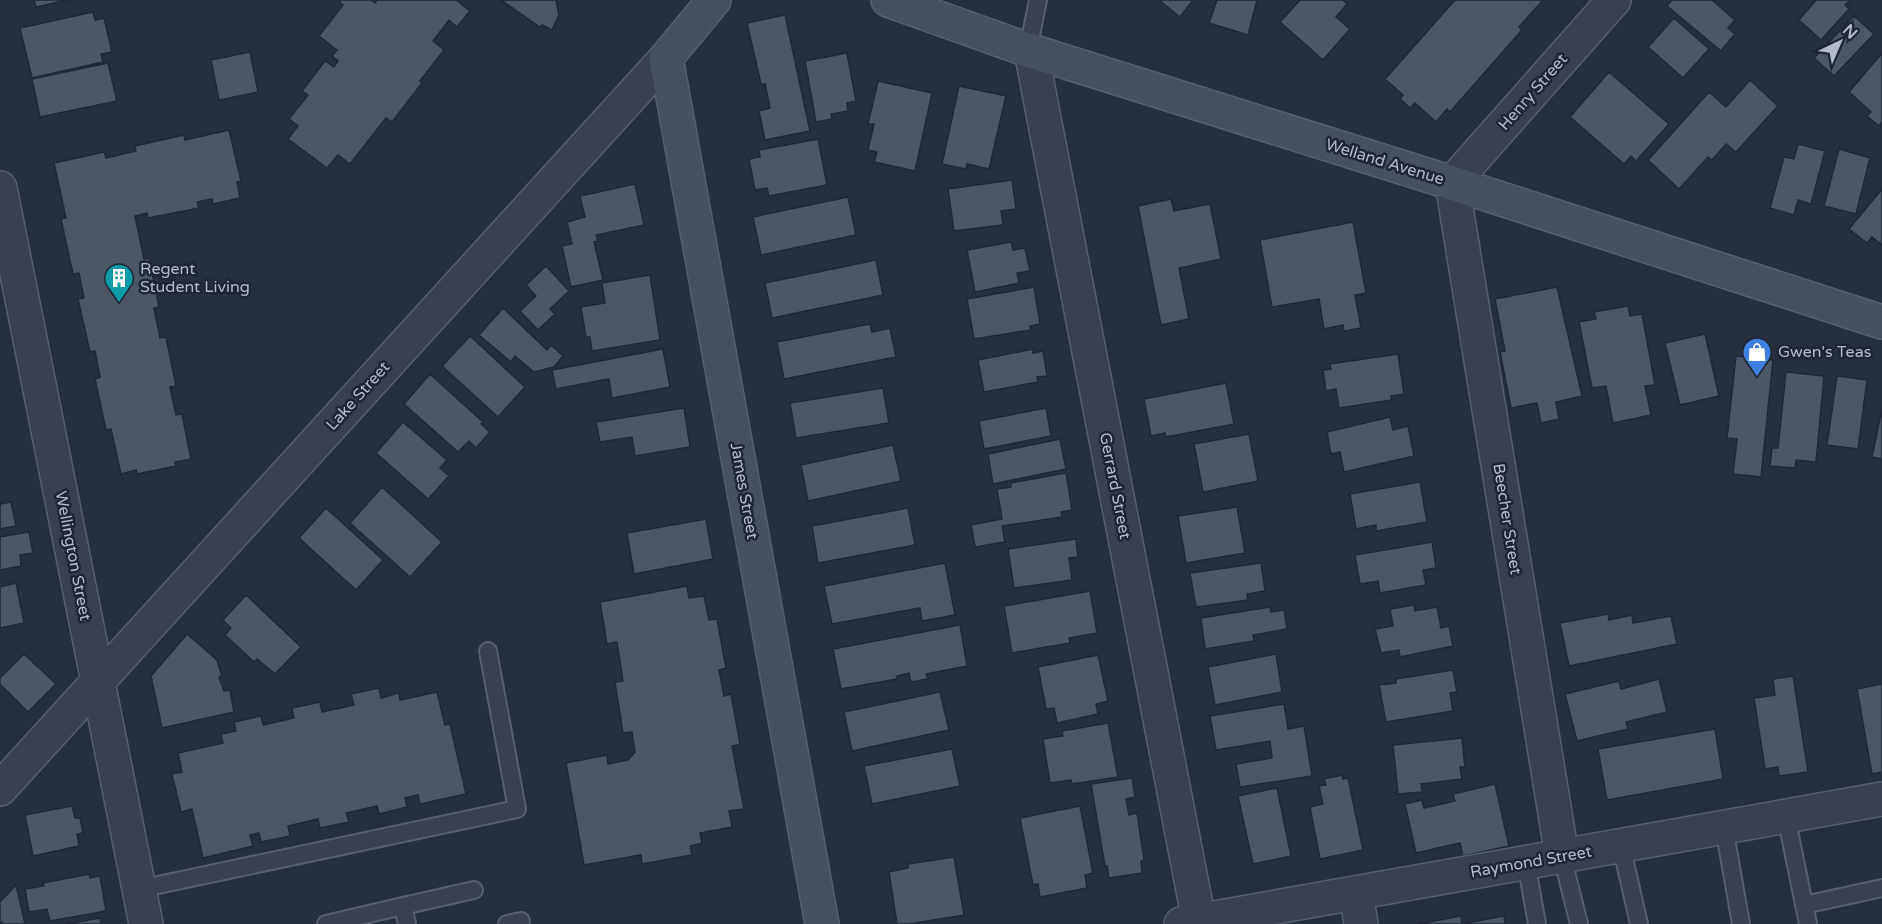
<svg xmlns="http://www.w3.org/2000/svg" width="1882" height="924" viewBox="0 0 1882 924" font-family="'Varela Round',sans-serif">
	<rect width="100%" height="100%" fill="#252f3e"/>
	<path fill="#4b5667" stroke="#202835" stroke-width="1.5" d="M34 0H68L36 7Z
		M341 0H371L375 3 377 0H456L470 11 457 27 449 20 433 41 444 50 420 81 422 83 392 122 386 118 350 164 338 155 327 168 288 139 298 126 289 119 308 95 302 91 325 61 334 67 338 61 332 56 337 50 319 36 343 5 339 2Z
		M501 0H556L559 15 552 30 542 25 540 27Z
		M1159 0H1193L1180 17Z
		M1217 0H1257L1248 35 1209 23Z
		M1300 0H1343L1347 4 1336 17 1350 29 1323 60 1280 22Z
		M1455 0H1543L1519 27 1522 30 1450 112 1447 109 1436 122 1415 103 1410 108 1400 99 1403 95 1385 79Z
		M1672 0H1712L1735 20 1728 28 1735 34 1721 51 1667 6Z
		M1816 0H1850L1845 5 1849 9 1821 40 1799 20Z
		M93 12 95 20 104 18 112 52 101 54 103 62 32 78 20 28Z
		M785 15 810 131 765 140 759 111 770 108 765 84H761L747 23Z
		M1854 16 1874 34 1834 76 1814 58Z
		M1674 18 1709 49 1683 78 1648 47Z
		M250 52 258 92 219 100 211 60Z
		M847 53 856 101 847 103 848 111 831 114 832 119 816 122 805 61Z
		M1882 53V122L1879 126 1867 116 1871 112 1849 92Z
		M108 63 117 101 40 117 32 79Z
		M1609 72 1669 124 1636 161 1631 156 1624 164 1570 117Z
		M1750 80 1778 106 1736 152 1726 144 1712 160 1708 157 1679 189 1648 160 1709 92 1726 107Z
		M878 81 932 93 915 171 874 162 877 152 868 150 874 124H868Z
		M959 86 1006 96 989 169 967 164 966 169 942 164Z
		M229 130 241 181 237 182 240 198 213 204 212 199 197 202 199 208 148 218 147 213 135 216 144 259 149 258 159 307 154 308 160 338 166 337 176 386 170 387 176 415 182 414 191 459 175 462 176 466 137 474 136 470 121 474 111 429 106 430 95 379 100 377 95 351 90 352 78 299 84 298 79 273 73 274 61 219 66 218 54 163 104 152 106 158 136 151 135 146 184 135 185 140Z
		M818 139 827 185 769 196 767 188 755 190 749 159 760 157 759 150Z
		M1798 144 1825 151 1811 204 1798 200 1794 215 1770 208 1784 157 1794 159Z
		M1839 149 1870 158 1856 214 1824 206Z
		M1012 180 1016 209 1001 211 1003 225 954 231 948 189Z
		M635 184 644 225 596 235 598 241 594 242 603 280 571 287 562 246 572 244 567 222 585 217 580 196Z
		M1882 189V245L1872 237 1867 243 1849 229Z
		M848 197 856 235 761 255 753 217Z
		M1171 199 1174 211 1210 204 1221 259 1179 268 1189 319 1161 325 1138 206Z
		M1353 222 1366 293 1355 295 1361 328 1344 331 1343 325 1324 329 1319 299 1272 307 1260 240Z
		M1011 242 1013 250 1025 248 1030 271 1017 273 1019 283 975 292 967 250Z
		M876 260 883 295 772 318 765 283Z
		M546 266 569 291 550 309 555 314 538 330 520 311 536 296 526 285Z
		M650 275 660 340 592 351 590 337H586L581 307 605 303 602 283Z
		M1034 287 1040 324 1030 326 1031 330 974 339 967 299Z
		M1557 287 1582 396 1556 402 1559 419 1541 423 1537 403 1511 408 1500 352 1505 351 1495 299Z
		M1628 306 1630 316 1642 314 1655 385 1645 386 1651 415 1613 423 1606 386 1592 388 1579 322 1596 319 1594 312Z
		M503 308 547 350 551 345 563 356 554 367 534 372 515 356 511 362 479 335Z
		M870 324 872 332 890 328 896 357 784 379 777 342Z
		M1705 334 1719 396 1680 405 1665 343Z
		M470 336 525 387 498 417 442 366Z
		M663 349 670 387 612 398 609 379 556 389 552 370Z
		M1033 349V353L1043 351 1047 376 1037 377 1038 382 984 392 978 360Z
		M1398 354 1404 394 1391 396 1392 400 1339 408 1336 389 1326 391 1323 370 1331 369 1330 364Z
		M1736 356 1773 360 1761 477 1733 474 1737 439 1727 438Z
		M1786 372 1824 376 1816 462 1796 460 1795 468 1770 466 1772 448H1778Z
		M430 374 483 422 481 424 490 432 476 448 469 441 458 452 404 404Z
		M1837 376 1867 380 1858 449 1827 445Z
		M1226 383 1234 424 1166 437 1165 433 1151 436 1144 399Z
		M883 388 889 423 796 438 790 403Z
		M684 408 690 447 635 456 632 437 600 442 596 422Z
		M1046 408 1051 436 984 449 979 421Z
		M1882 409V459L1872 457Z
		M1390 417 1393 430 1408 426 1414 456 1344 472 1340 452 1331 454 1327 432Z
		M403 422 447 460 440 468 449 476 428 499 376 453Z
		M1249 434 1258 481 1203 492 1194 444Z
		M1060 439 1066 469 993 484 988 454Z
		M893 445 901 481 808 501 801 465Z
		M1066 473 1072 510 1061 512 1062 517 1002 526 1005 542 975 547 971 525 1002 519 997 489 1011 487V483Z
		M1420 482 1427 522 1376 531V525L1356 529 1350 494Z
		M382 487 442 542 410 577 350 523Z
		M0 502 1 504 11 502 16 526 0 529Z
		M1237 507 1245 553 1186 563 1178 516Z
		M326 508 383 560 356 590 299 538Z
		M908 508 915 545 818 563 812 526Z
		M706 519 713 559 634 574 627 533Z
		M29 532 33 553 20 555 21 566 0 570V537Z
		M1076 539 1078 557 1069 558 1072 580 1014 588 1008 549Z
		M1432 542 1436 568 1423 570 1426 585 1380 593 1378 581 1360 584 1355 555Z
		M945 563 955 615 922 621 920 608 832 624 824 586Z
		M1261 563 1265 591 1247 594 1248 600 1196 607 1190 573Z
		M16 583 24 623 0 628V587Z
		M687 586 689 598 704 596 709 620 717 619 726 668 719 670 724 696 731 694 740 744 732 746 744 809 729 811 732 827 700 833 702 843 690 846 692 855 642 864 641 855 584 865 566 763 607 755 608 764 628 760 635 752 632 732 623 733 615 682 623 681 617 642 607 644 600 602Z
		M1090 591 1097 633 1069 638 1070 643 1012 653 1004 606Z
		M246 595 301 647 275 674 257 659 254 662 225 635 231 628 223 620Z
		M1414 605 1415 611 1437 607 1441 628 1449 626 1453 646 1400 657 1399 650 1381 653 1375 629 1393 626 1390 609Z
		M1270 607 1271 612 1284 610 1287 629 1253 635 1254 641 1205 649 1201 618Z
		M1608 614 1609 620 1632 615 1633 623 1671 616 1677 644 1569 666 1560 623Z
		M960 625 967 666 926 674 928 679 911 682 909 673 897 676V679L841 689 833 649Z
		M187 634 217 660 222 676 219 677 224 691 230 690 234 712 162 728 151 676Z
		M24 654 56 684 28 712 0 684V678Z
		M1276 654 1282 692 1215 705 1208 667Z
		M1098 655 1108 701 1096 704 1098 714 1057 723 1054 708 1046 709 1038 667Z
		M1453 670 1457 692 1450 693 1453 711 1386 722 1379 685 1396 683V679Z
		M1793 676 1808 772 1779 776 1778 767 1765 769 1754 698 1775 695 1773 679Z
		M1659 679 1667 712 1626 722 1628 729 1577 741 1565 694 1619 681 1621 689Z
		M1882 684V772L1872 774 1857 689Z
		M379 688 381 698 399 693 400 700 437 692 445 725 450 724 466 794 420 804 418 795 405 798 407 807 379 814 377 806 346 813 349 822 320 828 318 819 288 826 290 836 261 842 259 833 250 835 253 846 203 858 192 809 181 812 172 774 182 772 178 753 223 743 221 734 236 731 234 722 261 716 263 725 294 718 292 708 320 702 322 712 354 705 351 694Z
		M940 692 949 730 852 751 844 712Z
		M1284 704 1288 729 1304 726 1312 776 1240 787 1236 764 1272 758 1270 741 1216 750 1210 716Z
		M1108 723 1118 777 1072 784 1071 780 1050 783 1043 739 1063 736 1062 731Z
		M1715 729 1723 779 1607 800 1598 749Z
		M1462 738 1465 767H1460L1462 779 1421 784 1422 792 1398 794 1393 745Z
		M952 749 960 786 872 804 864 766Z
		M1342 775 1343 779 1348 778 1363 850 1320 859 1310 807 1323 804 1319 786 1326 785 1324 779Z
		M1132 778 1135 797 1126 799 1129 815 1137 813 1144 860 1141 861 1142 873 1109 878 1107 866H1105L1091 784Z
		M1495 784 1509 846 1463 856 1460 843 1416 853 1405 804 1422 800 1424 808 1455 801 1453 794Z
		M1277 788 1291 856 1253 864 1238 796Z
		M72 806 75 818H80L83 833 77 834 79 846 33 856 25 815Z
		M1080 806 1093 873 1085 875 1087 888 1040 897 1038 884 1033 885 1020 818Z
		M954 857 964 915 909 924H897L889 872 908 868V864Z
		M89 874 90 878 100 876 106 911 50 921 47 909 29 912 25 889 44 886 43 883Z
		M16 885 25 924H3L2 922 0 924V902Z
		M1461 916 1462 924 1504 916 1505 924H1418Z
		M100 918 101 924H66Z"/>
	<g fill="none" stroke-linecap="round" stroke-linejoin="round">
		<g stroke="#575f6c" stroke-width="20">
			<path id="lane" d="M1028 50 1038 0
				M1786 816 1808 924
				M1724 827 1741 924
				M1621 845 1639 924
				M1562 856 1579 924
				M1526 862 1537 924
				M139 889 517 809 488 651
				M1804 905 1882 888
				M403 906 474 890
				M326 924 403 906 407 924
				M507 924 521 921"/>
		</g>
		<g stroke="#575f6c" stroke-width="36">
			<path id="street" d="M1031 51 1199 921
				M0 188 146 924
				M0 789 666 58
				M1562 856 1452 183 1614 0
				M1356 893 1361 924
				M1181 924 1882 799"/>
		</g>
		<g stroke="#575f6c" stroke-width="36">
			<path id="secondary" d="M714 0 666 58 822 924
				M888 0 1031 51 1452 183 1882 322"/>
		</g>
		<use href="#lane" stroke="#39414e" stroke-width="16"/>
		<use href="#street" stroke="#39414e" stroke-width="33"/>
		<use href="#secondary" stroke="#475061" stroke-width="33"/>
	</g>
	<defs>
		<g id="building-pin" transform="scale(1.5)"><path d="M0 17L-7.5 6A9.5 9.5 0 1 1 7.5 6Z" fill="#0f9aa8" stroke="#1e2633"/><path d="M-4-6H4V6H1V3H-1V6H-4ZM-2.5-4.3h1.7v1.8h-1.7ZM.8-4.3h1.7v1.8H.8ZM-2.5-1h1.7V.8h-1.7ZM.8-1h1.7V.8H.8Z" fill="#fff"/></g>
		<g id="shop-pin" transform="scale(1.5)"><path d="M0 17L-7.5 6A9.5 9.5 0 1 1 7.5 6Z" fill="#3f7fe0" stroke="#1e2633"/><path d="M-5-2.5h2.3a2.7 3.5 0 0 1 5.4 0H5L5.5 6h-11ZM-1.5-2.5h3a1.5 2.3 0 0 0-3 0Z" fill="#fff"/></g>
	</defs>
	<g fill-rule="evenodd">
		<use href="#building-pin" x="119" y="278"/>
		<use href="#shop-pin" x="1757" y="352"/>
	</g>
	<g text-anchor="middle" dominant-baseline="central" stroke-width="5" stroke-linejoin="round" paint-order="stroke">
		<g font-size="16" fill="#b5bcc9" stroke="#1e2633">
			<text transform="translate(1533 92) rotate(-49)">Henry Street</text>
			<text transform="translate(1385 162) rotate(17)">Welland Avenue</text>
			<text transform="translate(358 396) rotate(-48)">Lake Street</text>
			<text transform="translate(1115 486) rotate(79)">Gerrard Street</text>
			<text transform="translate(744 491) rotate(80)">James Street</text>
			<text transform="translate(1507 519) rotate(81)">Beecher Street</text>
			<text transform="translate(73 556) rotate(79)">Wellington Street</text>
			<text transform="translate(1531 862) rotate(-10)">Raymond Street</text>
		</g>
		<g font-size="16" fill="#b5bcc9" stroke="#1e2633" text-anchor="start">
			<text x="140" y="269">Regent<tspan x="140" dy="18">Student Living</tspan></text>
			<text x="1778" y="352">Gwen's Teas</text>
		</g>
	</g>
	<g transform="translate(1840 42) rotate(44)" stroke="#1e2633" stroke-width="4.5" paint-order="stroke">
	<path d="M0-4.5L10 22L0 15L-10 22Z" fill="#b5bcc9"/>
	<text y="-9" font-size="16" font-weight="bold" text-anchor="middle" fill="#b5bcc9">N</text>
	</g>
</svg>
